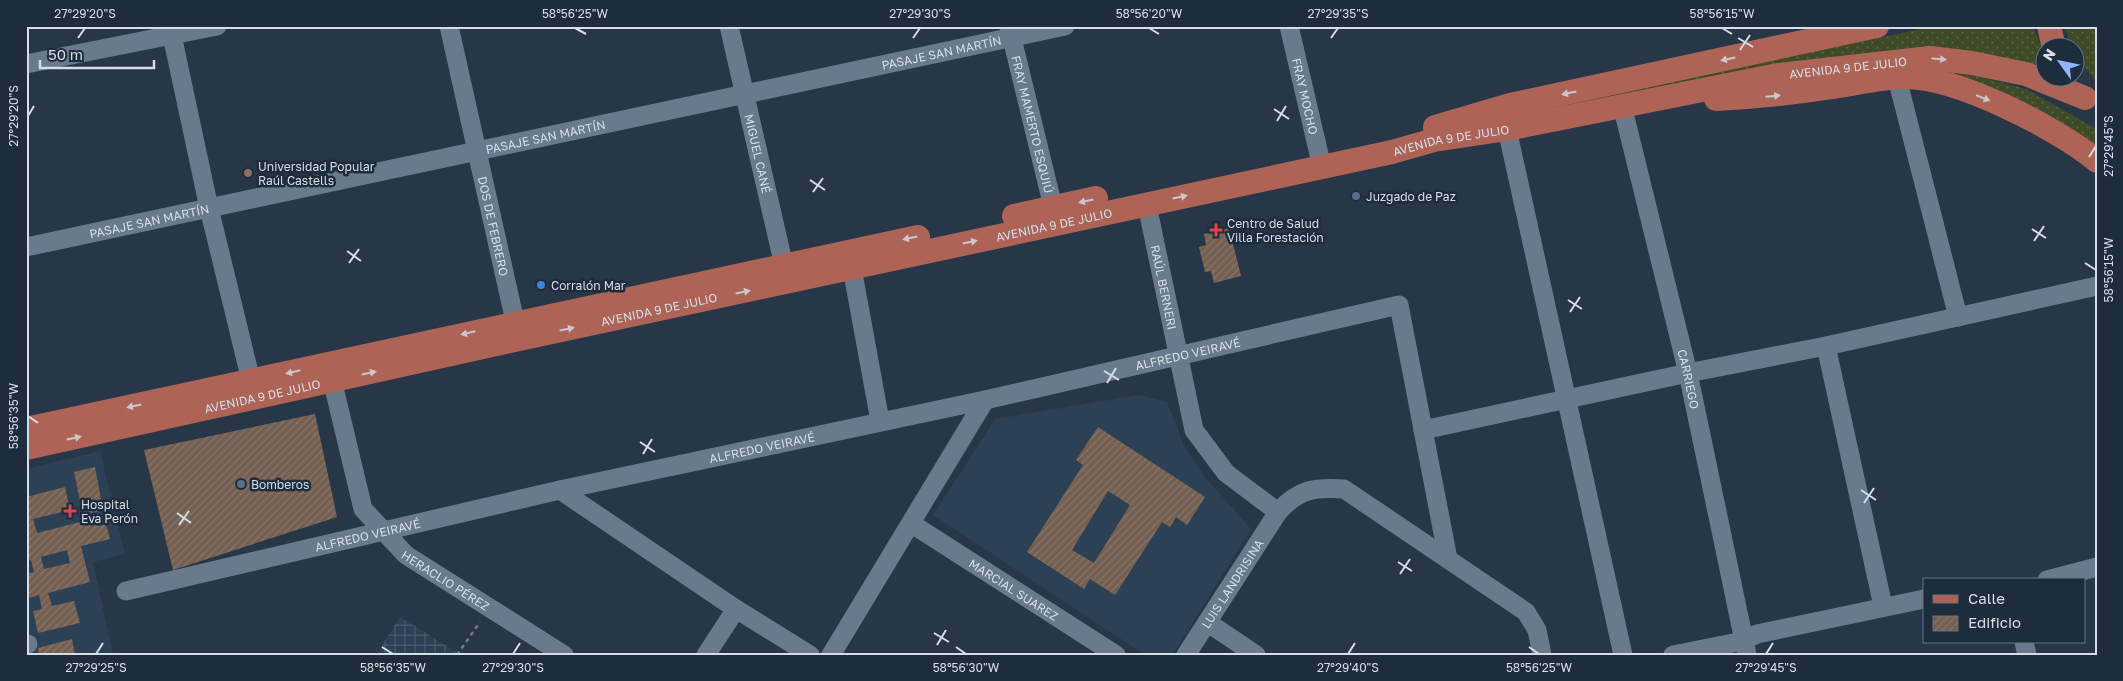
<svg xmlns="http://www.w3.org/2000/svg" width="2123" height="681" viewBox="0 0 2123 681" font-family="'Golos Text',sans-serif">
	<defs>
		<pattern id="industrial-grid" width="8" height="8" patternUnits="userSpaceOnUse" patternTransform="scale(1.25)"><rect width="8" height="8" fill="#2c4155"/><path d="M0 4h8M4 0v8" fill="none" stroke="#4a5c6d"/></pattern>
		<pattern id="grass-dots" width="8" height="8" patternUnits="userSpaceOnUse" patternTransform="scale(1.25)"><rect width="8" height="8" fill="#3f4a27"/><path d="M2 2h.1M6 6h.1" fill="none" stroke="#5a6446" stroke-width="1.8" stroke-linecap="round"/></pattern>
		<pattern id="building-hatch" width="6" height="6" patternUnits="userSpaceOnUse" patternTransform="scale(1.25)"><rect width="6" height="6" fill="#745f51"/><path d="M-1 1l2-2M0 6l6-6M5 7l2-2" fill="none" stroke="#87766a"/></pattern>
	</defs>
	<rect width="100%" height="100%" fill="#273747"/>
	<path fill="#2c4155" d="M1139 395 1167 402 1184 446 1205 477 1251 529 1173 655H1145L933 515 995 419Z
		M100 451 125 554 93 562 113 655H26V469Z"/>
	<path fill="url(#industrial-grid)" d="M400 617 461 655H376Z"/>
	<path fill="url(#grass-dots)" d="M1935 26H2035L2034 30 2045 55V75L1939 49 1840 56 1494 124 1478 122Z
		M2065 26H2097V83L2076 56V48L2071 47Z
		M1898 67 1977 76 2026 89 2097 129V150L2002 97Z"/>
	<path fill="url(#building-hatch)" fill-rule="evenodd" d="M1229 228 1241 276 1214 283 1211 271 1205 272 1199 247 1206 245 1204 234Z
		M315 414 337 517 173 570 144 450Z
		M1098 427 1205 497 1187 525 1176 517 1170 527 1162 522 1115 595 1090 579 1084 589 1027 552 1083 465 1076 460ZM1108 491 1130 505 1094 563 1072 550Z
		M95 467 103 510 83 515 74 472Z
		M65 487 70 510 33 519 37 533 104 516 110 539 81 546 90 582 48 593 52 606 74 601 80 623 38 633 33 611 42 609 39 595 26 599V574L34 572 31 560 26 561V497ZM67 550 70 563 44 569 41 557Z
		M72 639 75 655H39L38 648Z"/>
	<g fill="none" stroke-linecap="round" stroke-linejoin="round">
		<path stroke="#707e8b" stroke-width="2.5" stroke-dasharray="4 4" stroke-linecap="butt" d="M457 655 480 622"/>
		<g stroke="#687a8c" stroke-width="19">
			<path d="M170 26 209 208 254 393"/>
			<path id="s1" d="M449 26 518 335"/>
			<path id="s2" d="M729 26 787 279"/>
			<path id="s3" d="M1009 26 1056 219"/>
			<path id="s4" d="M1289 26 1322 167"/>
			<path d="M26 64 217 26"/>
			<path d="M1897 78 1958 317"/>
			<path id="s5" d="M1622 105 1688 373 1747 655"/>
			<path d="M1507 129 1623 655"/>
			<path id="s6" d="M1147 205 1194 430 1226 473 1278 512"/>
			<path id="s7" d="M26 247 1065 26"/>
			<path d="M852 268 880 421"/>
			<path d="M1826 346 1883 606"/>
			<path id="s8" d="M329 367 363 509 406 555 564 655"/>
			<path d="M1423 430 1688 373 1826 346 2097 286"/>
			<path d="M560 490 736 609 810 655"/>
			<path id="s9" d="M912 524 1116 655"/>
			<path d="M2047 580 2097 567"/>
			<path id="s10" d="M126 591 560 490 985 400 1399 305 1448 559"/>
			<path d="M1207 622 1256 655"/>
			<path d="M2024 642 2027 655"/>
			<path d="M26 644H28"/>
			<path d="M706 655 736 609"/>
			<path d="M831 655 985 400"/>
			<path id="s11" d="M1186 655 1278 512C1299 489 1314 487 1344 489L1526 612 1537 630 1542 655"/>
			<path d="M1673 655 1743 641 1757 634 1924 599"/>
		</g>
		<g stroke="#ae6357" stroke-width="24">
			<path d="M2049 26 2054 48"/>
			<path d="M1716 99C1755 97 1794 93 1833 87 1856 84 1881 77 1904 77 1956 76 2057 128 2097 161"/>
			<path d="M1435 127 1510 105 1877 26"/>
			<path d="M1014 216 1096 198"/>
			<path d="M26 429 918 237"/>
			<path id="s12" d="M26 448 519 339 1392 152 1434 140 1507 129 1778 75 1930 58 1972 63 2026 74 2085 98"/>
		</g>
	</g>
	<defs><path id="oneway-solid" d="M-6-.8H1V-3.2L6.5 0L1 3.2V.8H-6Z" transform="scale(1.25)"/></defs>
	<g fill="#ccc5cb">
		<use href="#oneway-solid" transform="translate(1728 59) rotate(168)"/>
		<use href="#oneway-solid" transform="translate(1939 59) rotate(6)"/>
		<use href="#oneway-solid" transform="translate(1569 93) rotate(168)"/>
		<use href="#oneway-solid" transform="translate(1773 96) rotate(-5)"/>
		<use href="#oneway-solid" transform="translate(1983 98) rotate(22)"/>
		<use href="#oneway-solid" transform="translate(1180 197) rotate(-12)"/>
		<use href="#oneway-solid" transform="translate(1086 201) rotate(168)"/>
		<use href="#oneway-solid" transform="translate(910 238) rotate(168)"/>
		<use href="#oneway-solid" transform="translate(970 242) rotate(-12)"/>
		<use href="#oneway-solid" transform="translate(743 292) rotate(-12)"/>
		<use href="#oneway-solid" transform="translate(567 329) rotate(-12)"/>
		<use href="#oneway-solid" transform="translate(468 333) rotate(167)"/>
		<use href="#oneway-solid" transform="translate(293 372) rotate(167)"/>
		<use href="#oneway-solid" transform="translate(369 373) rotate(-12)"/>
		<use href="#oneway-solid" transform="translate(134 406) rotate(168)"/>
		<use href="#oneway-solid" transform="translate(74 438) rotate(-12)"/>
	</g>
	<path fill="none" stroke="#d4dee8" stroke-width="2" d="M575 28 586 34M1149 28 1159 34M1722 28 1732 34M78 38 85 28M913 38 920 28M1331 38 1338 28M1738 38 1753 47M1740 50 1750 35M1274 109 1289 119M28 116 34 106M1277 121 1286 106M2089 157 2096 146M810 180 825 190M813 192 823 178M2032 229 2046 238M2034 241 2044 226M347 251 361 261M349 263 359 249M2085 263 2096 270M1568 300 1582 309M1570 312 1580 297M1104 371 1119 380M1107 383 1116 368M28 416 38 423M640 442 655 452M643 454 652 439M1861 490 1876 500M1864 503 1874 488M177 513 191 523M179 525 189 511M1398 562 1412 571M1400 574 1410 559M934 633 949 642M937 645 946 630M382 647 393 654M956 647 966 654M1529 647 1539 654M96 654 103 643M513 654 520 643M1348 654 1355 643M1766 654 1773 643"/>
	<circle fill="#8d6e63" stroke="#1d2d3c" stroke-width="2" cx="248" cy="173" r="5"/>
	<g fill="#5c6f8a" stroke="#1d2d3c" stroke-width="2">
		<circle cx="1356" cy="196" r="5"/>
		<circle cx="241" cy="484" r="5"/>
	</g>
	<g fill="#e0444e" stroke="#1d2d3c" stroke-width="2">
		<path d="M1213.5 222.5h5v5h5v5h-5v5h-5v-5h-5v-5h5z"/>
		<path d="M67.5 503.5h5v5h5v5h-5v5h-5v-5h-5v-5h5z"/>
	</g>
	<circle fill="#3f7fe0" stroke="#1d2d3c" stroke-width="2" cx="541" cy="285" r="5"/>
	<g text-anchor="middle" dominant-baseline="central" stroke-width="5" stroke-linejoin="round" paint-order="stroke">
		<g font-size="12" fill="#d4dee8" stroke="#1d2d3c">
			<text stroke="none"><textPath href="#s7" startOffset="936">PASAJE SAN MARTÍN</textPath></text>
			<text stroke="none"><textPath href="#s12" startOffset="1862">AVENIDA 9 DE JULIO</textPath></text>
			<text stroke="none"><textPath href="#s4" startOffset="72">FRAY MOCHO</textPath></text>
			<text stroke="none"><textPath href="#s3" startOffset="101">FRAY MAMERTO ESQUIÚ</textPath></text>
			<text stroke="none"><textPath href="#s7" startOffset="531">PASAJE SAN MARTÍN</textPath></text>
			<text stroke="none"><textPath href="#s12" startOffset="1458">AVENIDA 9 DE JULIO</textPath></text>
			<text stroke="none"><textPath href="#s2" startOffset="131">MIGUEL CANÉ</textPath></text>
			<text stroke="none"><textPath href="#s7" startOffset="126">PASAJE SAN MARTÍN</textPath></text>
			<text stroke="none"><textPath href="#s12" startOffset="1052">AVENIDA 9 DE JULIO</textPath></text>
			<text stroke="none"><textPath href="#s1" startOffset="205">DOS DE FEBRERO</textPath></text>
			<text stroke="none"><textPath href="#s6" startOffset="84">RAÚL BERNERI</textPath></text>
			<text stroke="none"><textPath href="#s12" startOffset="648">AVENIDA 9 DE JULIO</textPath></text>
			<text stroke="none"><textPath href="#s10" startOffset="1088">ALFREDO VEIRAVÉ</textPath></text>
			<text stroke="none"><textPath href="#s5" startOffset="282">CARRIEGO</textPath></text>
			<text stroke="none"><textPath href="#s12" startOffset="242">AVENIDA 9 DE JULIO</textPath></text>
			<text stroke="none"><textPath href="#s10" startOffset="652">ALFREDO VEIRAVÉ</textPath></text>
			<text stroke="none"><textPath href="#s10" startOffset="248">ALFREDO VEIRAVÉ</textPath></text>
			<text stroke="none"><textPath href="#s8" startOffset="256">HERACLIO PÉREZ</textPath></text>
			<text stroke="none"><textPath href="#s11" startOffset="85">LUIS LANDRISINA</textPath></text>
			<text stroke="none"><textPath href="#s9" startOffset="121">MARCIAL SUAREZ</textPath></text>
		</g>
		<g font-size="12" fill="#d4dee8" stroke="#1d2d3c" text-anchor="start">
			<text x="258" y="166">Universidad Popular<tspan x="258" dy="14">Raúl Castells</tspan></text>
			<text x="1366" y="196">Juzgado de Paz</text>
			<text x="1227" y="223">Centro de Salud<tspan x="1227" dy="14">Villa Forestación</tspan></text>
			<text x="551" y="285">Corralón Mar</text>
			<text x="251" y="484">Bomberos</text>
			<text x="81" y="504">Hospital<tspan x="81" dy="14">Eva Perón</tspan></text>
		</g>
	</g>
	<rect width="2123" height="681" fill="none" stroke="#1d2d3c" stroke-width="55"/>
	<rect x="1923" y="578" width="162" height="65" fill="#1d2d3c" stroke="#667481"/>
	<rect x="1933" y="595" width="25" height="8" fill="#ae6357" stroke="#667481"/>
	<text x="1968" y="604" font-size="15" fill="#d4dee8">Calle</text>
	<rect x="1933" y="616" width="25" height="15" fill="url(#building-hatch)" stroke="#667481"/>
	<text x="1968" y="628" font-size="15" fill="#d4dee8">Edificio</text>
	<g transform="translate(2060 62) rotate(303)"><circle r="24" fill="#1d2d3c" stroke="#667481"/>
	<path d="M0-4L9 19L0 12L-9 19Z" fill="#8db9fc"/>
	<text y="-8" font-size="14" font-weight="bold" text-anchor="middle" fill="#d4dee8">N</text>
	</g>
	<path d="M40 60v8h114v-8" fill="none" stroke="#d4dee8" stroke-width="2.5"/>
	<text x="48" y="60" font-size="15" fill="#d4dee8" stroke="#1d2d3c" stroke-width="4" paint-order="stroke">50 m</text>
	<rect x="28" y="28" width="2068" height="626" fill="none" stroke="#d4dee8" stroke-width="2"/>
	<g font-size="12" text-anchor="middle" fill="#d4dee8">
		<text x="85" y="18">27°29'20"S</text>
		<text x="575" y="18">58°56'25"W</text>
		<text x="920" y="18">27°29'30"S</text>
		<text x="1149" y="18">58°56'20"W</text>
		<text x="1338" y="18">27°29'35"S</text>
		<text x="1722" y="18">58°56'15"W</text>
		<text transform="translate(14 116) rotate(-90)" y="4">27°29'20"S</text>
		<text transform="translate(2109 146) rotate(-90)" y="4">27°29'45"S</text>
		<text transform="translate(2109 270) rotate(-90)" y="4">58°56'15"W</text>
		<text transform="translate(14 416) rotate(-90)" y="4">58°56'35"W</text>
		<text x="96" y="672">27°29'25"S</text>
		<text x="393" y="672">58°56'35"W</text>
		<text x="513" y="672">27°29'30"S</text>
		<text x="966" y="672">58°56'30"W</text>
		<text x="1348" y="672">27°29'40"S</text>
		<text x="1539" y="672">58°56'25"W</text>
		<text x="1766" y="672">27°29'45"S</text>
	</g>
</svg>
